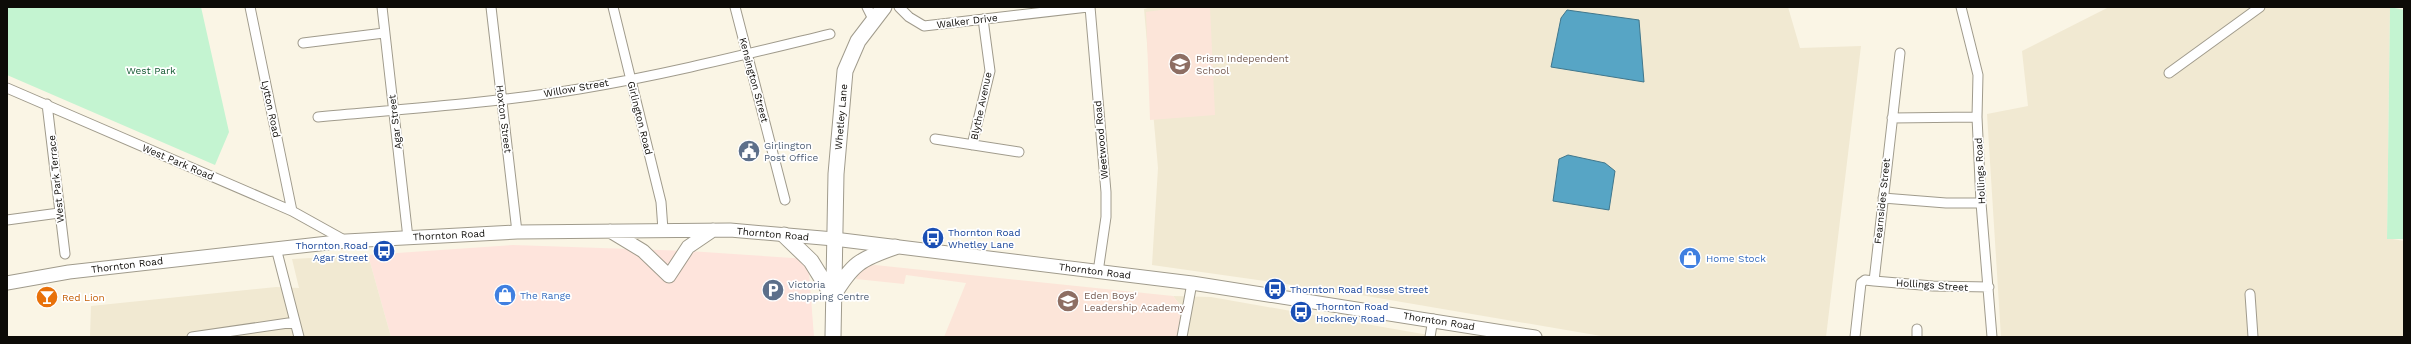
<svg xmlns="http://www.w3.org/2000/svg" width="2411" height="344" viewBox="0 0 2411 344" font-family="'Work Sans',sans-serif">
	<rect width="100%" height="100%" fill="#faf5e5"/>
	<path fill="#fee4dc" d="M513 245 689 251 808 259 814 337H391L368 255Z"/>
	<path fill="#f1e9d2" d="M1152 7H1788L1800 48 1861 46 1826 337H1607L1349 293 1152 265 1158 168 1144 9Z
		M2109 7H2390L2387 238 2404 241V337H2001L1987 114 2028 106 2022 51Z
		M368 255 391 337H90L91 306 276 287 299 288 292 259Z
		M1173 296 1211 297 1440 337H1177L1182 307Z"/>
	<path fill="#fce5d9" d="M1182 7H1210L1215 115 1150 120 1146 12Z
		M875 265 1173 296 1182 307 1177 337H944L966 283 906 275 904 284 856 279 859 272 865 267Z"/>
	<path fill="#c4f4d1" d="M7 7H201L229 132 215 165 7 75Z
		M2390 7 2404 10V239H2387Z"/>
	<path fill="#57a5c5" stroke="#41778c" d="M1567 10 1639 20 1644 82 1551 67 1561 18Z
		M1568 155 1605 163 1615 171 1609 210 1553 201 1559 159Z"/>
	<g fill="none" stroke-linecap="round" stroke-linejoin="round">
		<g stroke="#a09b8c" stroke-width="11">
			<path id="minor" d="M250 7 292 211
				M382 7 408 238
				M491 7 517 232
				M613 7 661 202 663 230
				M735 7 785 200
				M867 7 873 19
				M899 7 909 17 924 26 1088 7
				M1090 7 1106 192V217L1098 272
				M1961 7 1978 75 1977 117 1981 203 1992 337
				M303 43 384 33
				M2169 73 2260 7
				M7 88 292 211 346 241
				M47 104 65 254
				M318 117C405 109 493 103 579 89 664 75 747 54 830 34
				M1892 118 1977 117
				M935 139 1019 152
				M972 145 990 71 983 19
				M1883 198 1946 203H1981
				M7 220 59 213
				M276 248 299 337
				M1874 281 1933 286 1989 287
				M2250 294 2253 337
				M1917 329V337
				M192 337 295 322
				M1182 337 1192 283
				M1430 337 1433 319
				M1855 337 1861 283 1865 280 1874 281 1900 53"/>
		</g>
		<g stroke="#a09b8c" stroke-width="15">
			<path id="secondary" d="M610 231 643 251 669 276 688 247 713 230
				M7 283 69 272 346 241 517 232 730 230 834 239 1192 283 1535 337"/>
		</g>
		<g stroke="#a09b8c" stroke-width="17">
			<path id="primary" d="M784 235 811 261 832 295
				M833 296C852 264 860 259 895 247
				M833 337 836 174 845 71 858 41 884 7"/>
		</g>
		<use href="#minor" stroke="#fff" stroke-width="9"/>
		<use href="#secondary" stroke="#fff" stroke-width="13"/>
		<use href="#primary" stroke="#fff" stroke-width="15"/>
	</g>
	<defs>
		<g id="school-disc" transform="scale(1.15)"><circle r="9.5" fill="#8d6e63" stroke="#fff"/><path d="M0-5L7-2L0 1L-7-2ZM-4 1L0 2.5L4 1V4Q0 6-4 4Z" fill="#fff"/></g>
		<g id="civic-disc" transform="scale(1.15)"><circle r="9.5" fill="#5c6f8a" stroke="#fff"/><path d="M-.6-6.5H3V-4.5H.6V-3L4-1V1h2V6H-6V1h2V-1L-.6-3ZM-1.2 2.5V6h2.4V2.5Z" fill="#fff"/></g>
		<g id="bus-disc" transform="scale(1.15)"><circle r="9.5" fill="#1a4fb4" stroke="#fff"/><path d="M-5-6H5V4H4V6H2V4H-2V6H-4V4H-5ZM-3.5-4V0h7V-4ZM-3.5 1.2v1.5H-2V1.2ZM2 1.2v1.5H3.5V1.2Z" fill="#fff"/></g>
		<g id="shop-disc" transform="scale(1.15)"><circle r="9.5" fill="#3f7fe0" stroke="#fff"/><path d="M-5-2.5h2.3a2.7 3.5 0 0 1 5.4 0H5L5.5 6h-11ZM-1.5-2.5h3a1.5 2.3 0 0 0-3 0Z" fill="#fff"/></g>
		<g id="parking-disc" transform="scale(1.15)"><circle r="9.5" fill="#5c6f8a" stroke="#fff"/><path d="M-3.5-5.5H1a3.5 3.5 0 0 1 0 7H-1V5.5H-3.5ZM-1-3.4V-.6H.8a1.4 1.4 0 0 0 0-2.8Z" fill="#fff"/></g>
		<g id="bar-disc" transform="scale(1.15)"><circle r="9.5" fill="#e8710a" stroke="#fff"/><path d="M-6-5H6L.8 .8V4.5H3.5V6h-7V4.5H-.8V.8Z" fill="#fff"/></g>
	</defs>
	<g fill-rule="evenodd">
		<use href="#school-disc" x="1180" y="64"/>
		<use href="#civic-disc" x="749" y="151"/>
		<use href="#bus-disc" x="933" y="238"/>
		<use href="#bus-disc" x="384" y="251"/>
		<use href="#shop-disc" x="1690" y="258"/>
		<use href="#bus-disc" x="1275" y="289"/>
		<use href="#parking-disc" x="773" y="290"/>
		<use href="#shop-disc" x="505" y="295"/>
		<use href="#bar-disc" x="47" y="297"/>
		<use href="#school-disc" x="1068" y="301"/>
		<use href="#bus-disc" x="1301" y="312"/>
	</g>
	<g text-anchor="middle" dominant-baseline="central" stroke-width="3.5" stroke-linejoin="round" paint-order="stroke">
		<g font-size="10" fill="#0d0b07" stroke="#fff">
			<text transform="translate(967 21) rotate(-7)">Walker Drive</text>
			<text transform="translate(754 80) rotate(75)">Kensington Street</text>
			<text transform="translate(576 88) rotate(-10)">Willow Street</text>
			<text transform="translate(981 106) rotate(-78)">Blythe Avenue</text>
			<text transform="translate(271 109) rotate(78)">Lytton Road</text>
			<text transform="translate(841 117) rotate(-85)">Whetley Lane</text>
			<text transform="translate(640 118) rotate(76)">Girlington Road</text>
			<text transform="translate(504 119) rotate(83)">Hoxton Street</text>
			<text transform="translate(395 122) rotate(-97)">Agar Street</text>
			<text transform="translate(1101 140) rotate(-95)">Weetwood Road</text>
			<text transform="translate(178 162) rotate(23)">West Park Road</text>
			<text transform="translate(1980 171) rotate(-93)">Hollings Road</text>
			<text transform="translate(56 179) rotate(-96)">West Park Terrace</text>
			<text transform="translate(1882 201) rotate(-84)">Fearnsides Street</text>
			<text transform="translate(773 234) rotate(5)">Thornton Road</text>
			<text transform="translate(449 235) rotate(-3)">Thornton Road</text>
			<text transform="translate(127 265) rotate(-7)">Thornton Road</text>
			<text transform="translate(1095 271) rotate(7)">Thornton Road</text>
			<text transform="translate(1932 285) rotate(4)">Hollings Street</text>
			<text transform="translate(1439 321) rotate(9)">Thornton Road</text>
		</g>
		<g font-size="10" fill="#785e54" stroke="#fff" text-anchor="start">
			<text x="1196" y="58">Prism Independent<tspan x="1196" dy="12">School</tspan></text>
			<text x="1084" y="295">Eden Boys'<tspan x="1084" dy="12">Leadership Academy</tspan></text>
		</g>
		<g font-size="10" fill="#135a32" stroke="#fff">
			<text x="151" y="70">West Park</text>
		</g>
		<g font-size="10" fill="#4e5e75" stroke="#fff" text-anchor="start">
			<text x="764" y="145">Girlington<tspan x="764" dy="12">Post Office</tspan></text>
			<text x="788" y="284">Victoria<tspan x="788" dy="12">Shopping Centre</tspan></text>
		</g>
		<g font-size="10" fill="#164399" stroke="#fff" text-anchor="start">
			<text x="948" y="232">Thornton Road<tspan x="948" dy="12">Whetley Lane</tspan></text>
			<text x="368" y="245" text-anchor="end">Thornton Road<tspan x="368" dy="12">Agar Street</tspan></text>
			<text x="1290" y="289">Thornton Road Rosse Street</text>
			<text x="1316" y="306">Thornton Road<tspan x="1316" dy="12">Hockney Road</tspan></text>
		</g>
		<g font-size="10" fill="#366cbe" stroke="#fff" text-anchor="start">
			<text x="1706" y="258">Home Stock</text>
			<text x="520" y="295">The Range</text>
		</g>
		<g font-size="10" fill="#c56008" stroke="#fff" text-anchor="start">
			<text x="62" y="297">Red Lion</text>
		</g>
	</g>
	<rect width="2411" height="344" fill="none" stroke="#0d0b07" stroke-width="16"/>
</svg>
